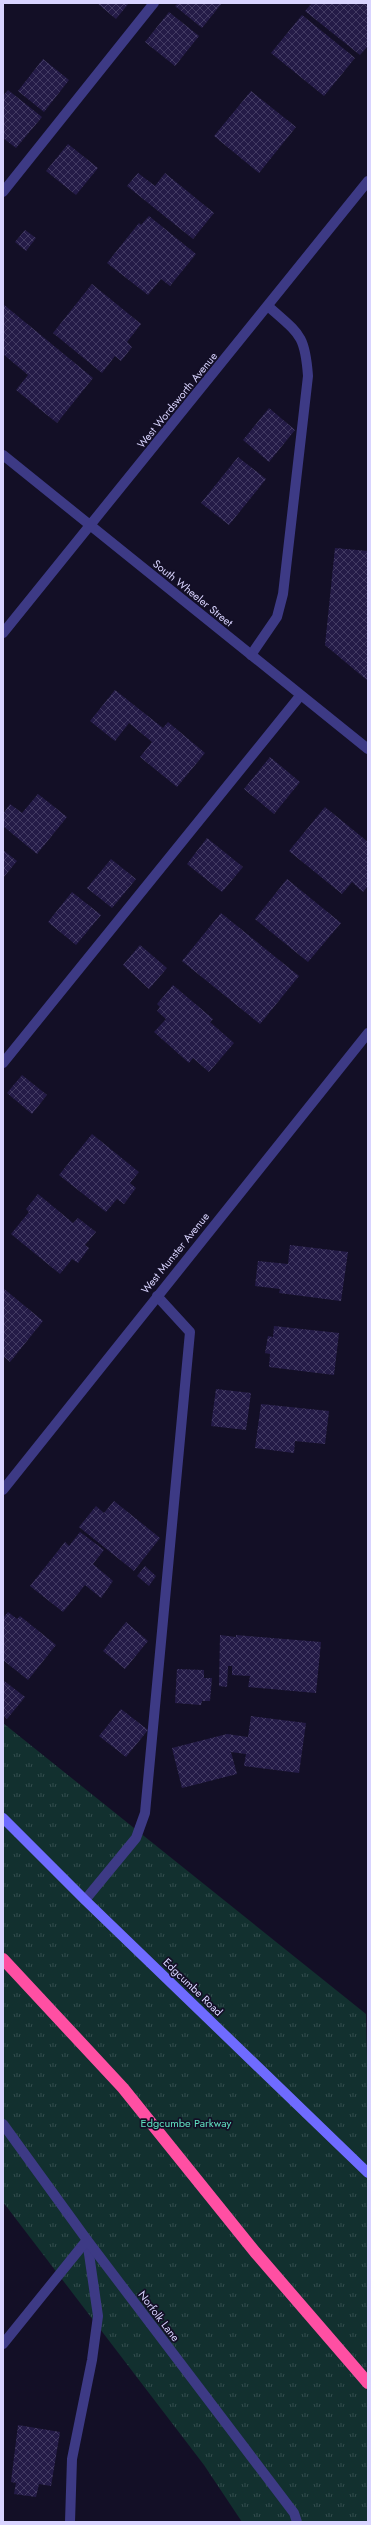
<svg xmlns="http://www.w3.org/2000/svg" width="371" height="2525" viewBox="0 0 371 2525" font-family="Jost,sans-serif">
	<defs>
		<pattern id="grass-tufts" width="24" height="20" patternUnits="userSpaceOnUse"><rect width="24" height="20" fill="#12302f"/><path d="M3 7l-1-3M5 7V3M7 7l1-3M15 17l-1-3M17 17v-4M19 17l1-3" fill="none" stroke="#344d4e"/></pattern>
		<pattern id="building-cross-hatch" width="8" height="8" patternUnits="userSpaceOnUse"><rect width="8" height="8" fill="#241b47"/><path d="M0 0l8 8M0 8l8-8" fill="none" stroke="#433b63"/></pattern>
	</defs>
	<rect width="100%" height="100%" fill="#130f26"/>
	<path fill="url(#grass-tufts)" d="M3 1723 366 2014 368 2102V2522H242L204 2465 3 2202Z"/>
	<path fill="url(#building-cross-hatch)" d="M97 3H129L116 19Z
		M178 3H222L202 28 175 6Z
		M312 3H368V46L360 55 305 11Z
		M169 12 199 36 175 66 145 42Z
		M302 15 355 58 324 96 271 53Z
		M43 59 69 80 44 112 18 91Z
		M8 90 42 117 16 148 3 138V96Z
		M251 91 296 127 259 173 214 136Z
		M68 144 98 168 76 195 46 171Z
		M138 173 155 186 165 173 214 213 193 239 127 186Z
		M149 216 196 254 170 286 161 279 148 295 107 263 139 223 141 225Z
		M25 230 36 238 26 251 15 242Z
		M92 284 141 324 127 342 132 347 121 361 115 356 102 373 53 333Z
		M3 304 93 378 57 423 16 390 28 375 3 354Z
		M269 408 295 430 269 462 243 440Z
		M238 457 266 479 229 525 201 503Z
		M335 548 368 551V681L325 645Z
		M115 690 163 728 168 722 205 753 177 787 140 757 152 742 129 723 115 741 90 721Z
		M270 757 300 782 274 814 244 789Z
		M38 794 67 817 37 854 3 826V814L10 804 22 813Z
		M325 807 368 842V886L363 892 352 882 342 894 289 851Z
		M207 838 243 867 222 892 187 864Z
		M3 850 17 861 3 878Z
		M111 859 136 879 112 908 87 888Z
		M287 879 341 923 308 962 255 919Z
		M72 892 101 915 76 945 48 922Z
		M221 913 299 976 260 1024 182 961Z
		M140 945 167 968 149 989 123 965Z
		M173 985 213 1019 210 1022 234 1043 209 1072 193 1058 189 1063 154 1032 166 1019 157 1011 160 1007 157 1004Z
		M22 1075 47 1095 32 1114 7 1093Z
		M92 1134 139 1172 130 1183 136 1188 124 1204 117 1199 106 1212 59 1175Z
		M38 1194 73 1223 78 1218 96 1232 85 1245 89 1248 78 1263 72 1259 60 1274 11 1234 29 1212 26 1209Z
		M290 1245 348 1252 341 1301 279 1293 280 1289 255 1286 258 1261 288 1264Z
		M3 1288 43 1321 10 1362 3 1356Z
		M274 1326 339 1333 334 1375 269 1367 270 1354 265 1353 268 1336 273 1337Z
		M216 1389 251 1393 246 1430 211 1426Z
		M261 1404 329 1411 325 1444 295 1441 294 1453 255 1448Z
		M114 1501 160 1538 134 1571 79 1527 96 1506 104 1513Z
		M80 1532 104 1550 93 1564 113 1581 101 1598 85 1585 63 1612 30 1586 65 1542 69 1546Z
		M145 1566 156 1576 149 1586 137 1576Z
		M8 1612 17 1619 20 1616 56 1645 28 1680 3 1660V1618Z
		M126 1622 148 1641 125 1669 103 1651Z
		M220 1635 236 1637V1635L321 1642 316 1693 248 1687 250 1676 232 1675V1666H228L227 1687 219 1686Z
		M177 1669 204 1670V1678H212L210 1701H202L201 1705 175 1703Z
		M3 1680 25 1697 7 1719 3 1715Z
		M121 1709 148 1730 126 1757 99 1736Z
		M251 1716 306 1723 299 1773 244 1766 246 1754 231 1752 237 1774 182 1788 172 1748 227 1734 248 1737Z
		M18 2425 60 2432 51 2486 39 2484 36 2497 14 2494 16 2483 11 2482Z"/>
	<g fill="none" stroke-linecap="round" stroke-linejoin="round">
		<path stroke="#3d3a85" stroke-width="10" d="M3 192 154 3
			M251 655 277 617 283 594 308 376C305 334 299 334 269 307
			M3 1063 300 696
			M85 1900 136 1838 145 1813 190 1332 157 1296
			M70 2522 72 2459 92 2360 98 2316 87 2240"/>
		<path stroke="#3d3a85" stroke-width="10" d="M3 455 368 749
			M3 633 368 181
			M3 1490 368 1033
			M3 2124 87 2240 294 2513 297 2522
			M3 2344 87 2240"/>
		<path stroke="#6f6bff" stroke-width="10" d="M3 1818 85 1900 368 2173"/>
		<path stroke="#ff4fa3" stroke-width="12" d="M3 1959 123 2088 255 2252 368 2383"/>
	</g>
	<g text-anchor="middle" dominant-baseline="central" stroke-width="3.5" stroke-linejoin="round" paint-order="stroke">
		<g font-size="11" fill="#d9d4ff" stroke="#130f26">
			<text transform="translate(177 400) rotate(-51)">West Wordsworth Avenue</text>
			<text transform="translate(193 593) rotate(39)">South Wheeler Street</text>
			<text transform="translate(175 1253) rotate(-51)">West Munster Avenue</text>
			<text transform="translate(193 1987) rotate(44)">Edgcumbe Road</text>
			<text transform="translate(159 2316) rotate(53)">Norfolk Lane</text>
		</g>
		<g font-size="11" fill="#5fe0c0" stroke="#130f26">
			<text x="186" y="2123">Edgcumbe Parkway</text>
		</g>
	</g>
	<rect width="371" height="2525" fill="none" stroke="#d9d4ff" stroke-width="8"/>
</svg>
